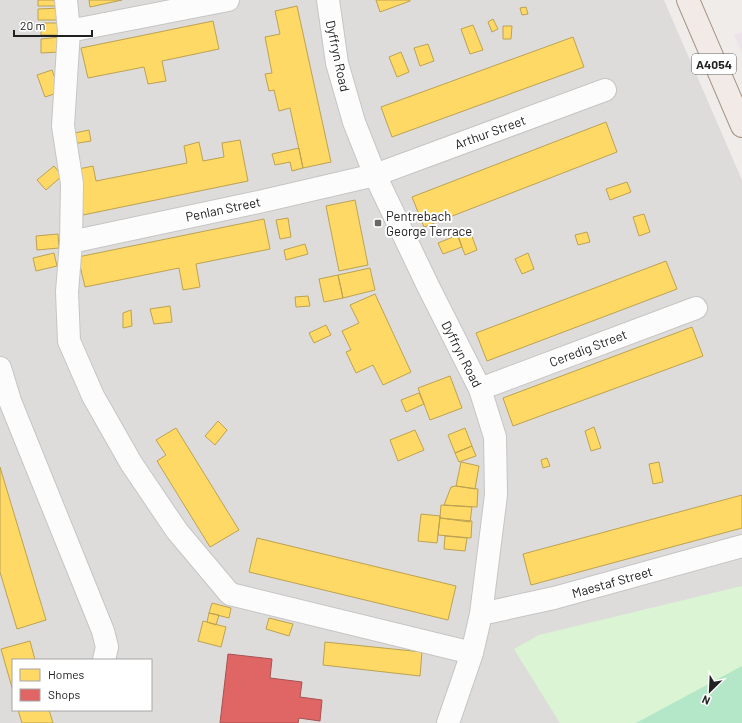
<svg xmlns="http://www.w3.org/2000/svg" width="742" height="723" viewBox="0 0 742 723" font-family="Barlow,sans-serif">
	<rect width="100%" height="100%" fill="#efece9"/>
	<path fill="#dedcdb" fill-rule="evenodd" d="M0 0H664L742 180V723H0ZM13 660H151V710H13Z"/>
	<path fill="#ede1ea" d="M742 32V53L734 35Z"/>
	<path fill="#dbf5d4" d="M742 586V723H560L514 649 539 635Z"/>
	<path fill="#b3e7c7" d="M742 666V723H636Z"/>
	<path fill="#ffd966" stroke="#bca251" d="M38 0H57V6H38Z
		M89 0H122L90 7Z
		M376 0H410V1L380 12Z
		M297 6 331 162 303 168 290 108 279 111 274 90 269 91 265 74 272 73 265 37 280 34 275 11Z
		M526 7 528 14 522 15 520 8Z
		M60 8V20H38V9Z
		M493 19 498 29 492 32 488 22Z
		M213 21 219 49 162 61 166 81 148 84 144 67 88 78 81 48Z
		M41 23H61V35H41Z
		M473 25 483 50 470 54 461 29Z
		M503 26H512L511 39H503Z
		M60 37V52L41 53V39Z
		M573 37 584 67 392 137 381 107Z
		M428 44 434 61 420 66 414 48Z
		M401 52 409 72 397 77 389 57Z
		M52 70 60 92 45 97 37 75Z
		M606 122 617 152 424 227 412 197Z
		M89 130 91 141 72 144 70 134Z
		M240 140 248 181 83 215 74 170 93 166 96 181 187 163 184 146 199 142 203 161 224 157 222 143Z
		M299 148 303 168 292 171 290 162 275 165 272 154Z
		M54 166 62 176 46 190 37 180Z
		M627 182 631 192 610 200 606 189Z
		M355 200 368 265 339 271 326 206Z
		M644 214 650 232 639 236 633 217Z
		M288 218 291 237 280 239 276 220Z
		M264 219 270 249 196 264 200 287 183 290 179 268 85 287 78 257Z
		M469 228 477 250 465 255 456 232Z
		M587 232 590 242 578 245 575 235Z
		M58 234 59 248 37 250 36 236Z
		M458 235 462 247 443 254 438 243Z
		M305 244 308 254 286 260 284 250Z
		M54 253 57 266 36 271 33 258Z
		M528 253 534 269 522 274 515 259Z
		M666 261 677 289 487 361 476 333Z
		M370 268 375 290 343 298 338 275Z
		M338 275 343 298 324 302 319 279Z
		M375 294 411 372 383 385 373 365 356 373 346 352 351 350 342 331 359 323 350 305Z
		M308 296 310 306 296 307 295 297Z
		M170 306 172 322 154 324 150 309Z
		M131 310 132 326 123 328V313Z
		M326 325 331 335 314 343 309 333Z
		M692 327 703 356 513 426 503 398Z
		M450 376 462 408 430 420 418 388Z
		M419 393 424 404 406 412 401 400Z
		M218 421 227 430 215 445 205 436Z
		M594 427 601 448 591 451 585 431Z
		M176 428 239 530 210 547 157 461 166 455 156 440Z
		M465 428 472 446 455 453 448 435Z
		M415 430 424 450 398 461 390 440Z
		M472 446 476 456 459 462 455 453Z
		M547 458 550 466 543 468 541 460Z
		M461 462 479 466 475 489 456 486Z
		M659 462 663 482 653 484 649 464Z
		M0 467 46 620 17 629 0 572Z
		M456 486 478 489 477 507 444 505 451 487Z
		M742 495V528L531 585 523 554Z
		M441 505 472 507 470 522 440 518Z
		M421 514 440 516 437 543 418 541Z
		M440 518 472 521 471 538 438 535Z
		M445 536 467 538 465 551 444 549Z
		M257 538 456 586 448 620 249 572Z
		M212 603 231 608 229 618 209 613Z
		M209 613 219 615 216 625 207 622Z
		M269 618 293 624 289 636 266 629Z
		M203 621 226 627 221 647 198 641Z
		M30 641 35 660H13V691L1 649Z
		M325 642 422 652 420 676 323 665Z
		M18 710H49L53 723H22Z"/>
	<path fill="#e06666" stroke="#a75151" d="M228 654 272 659 270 678 302 682 300 697 322 700 320 721 299 718 298 723H220Z"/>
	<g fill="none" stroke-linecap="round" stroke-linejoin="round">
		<g stroke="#c6c5c4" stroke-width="24">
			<path id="minor" d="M66 0 69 31 63 126 72 184 71 242 67 292 69 341 93 396 131 463 177 531 230 594 472 653
				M328 0 337 63 354 122 375 175 428 286 480 389 495 437 496 495 481 614 472 653 448 723
				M69 31 228 0
				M71 242 263 201 375 175 605 90
				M0 368 10 401 103 631 107 647 104 660
				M480 389 696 308
				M481 614 554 598 742 546"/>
		</g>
		<g stroke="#a69585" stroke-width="24">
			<path id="major" d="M688 0 742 126"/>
		</g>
		<use href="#minor" stroke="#fdfcfc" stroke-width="22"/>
		<use href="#major" stroke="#f2eae6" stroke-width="22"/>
	</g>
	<rect fill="#696867" stroke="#fff" stroke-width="1.5" x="374" y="219" width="8" height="8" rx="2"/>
	<g text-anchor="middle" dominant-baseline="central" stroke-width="4" stroke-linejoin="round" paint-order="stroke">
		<rect fill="#fff" stroke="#646464" stroke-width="1" x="692" y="54" width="44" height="20" rx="3"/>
		<g font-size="12" font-weight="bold" fill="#212121">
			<text x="714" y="64">A4054</text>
		</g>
		<g font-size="13" fill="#212121" stroke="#fff">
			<text transform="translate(338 56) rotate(78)">Dyffryn Road</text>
			<text transform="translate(490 132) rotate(-20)">Arthur Street</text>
			<text transform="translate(223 209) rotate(-12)">Penlan Street</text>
			<text transform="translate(588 348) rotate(-21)">Ceredig Street</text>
			<text transform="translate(462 354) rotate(63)">Dyffryn Road</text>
			<text transform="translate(612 582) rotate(-16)">Maestaf Street</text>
		</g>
		<g font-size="13" fill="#212121" stroke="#fff" text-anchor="start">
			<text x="386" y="216">Pentrebach<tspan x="386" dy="15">George Terrace</tspan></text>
		</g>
	</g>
	<rect x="12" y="659" width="140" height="52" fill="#ffffff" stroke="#a6a6a6"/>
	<rect x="20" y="669" width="20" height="12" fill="#ffd966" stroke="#a6a6a6"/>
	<text x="48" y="679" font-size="12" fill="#212121">Homes</text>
	<rect x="20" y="689" width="20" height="12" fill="#e06666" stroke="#a6a6a6"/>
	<text x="48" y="699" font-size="12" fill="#212121">Shops</text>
	<g transform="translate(710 691) rotate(204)" stroke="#ffffff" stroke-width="3" paint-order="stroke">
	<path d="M0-3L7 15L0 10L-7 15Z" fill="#212121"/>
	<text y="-6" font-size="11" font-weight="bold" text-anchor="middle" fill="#212121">N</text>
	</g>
	<path d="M14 30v6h78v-6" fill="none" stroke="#212121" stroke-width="2"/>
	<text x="20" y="30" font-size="12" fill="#212121" stroke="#ffffff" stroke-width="3" paint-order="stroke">20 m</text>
</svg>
